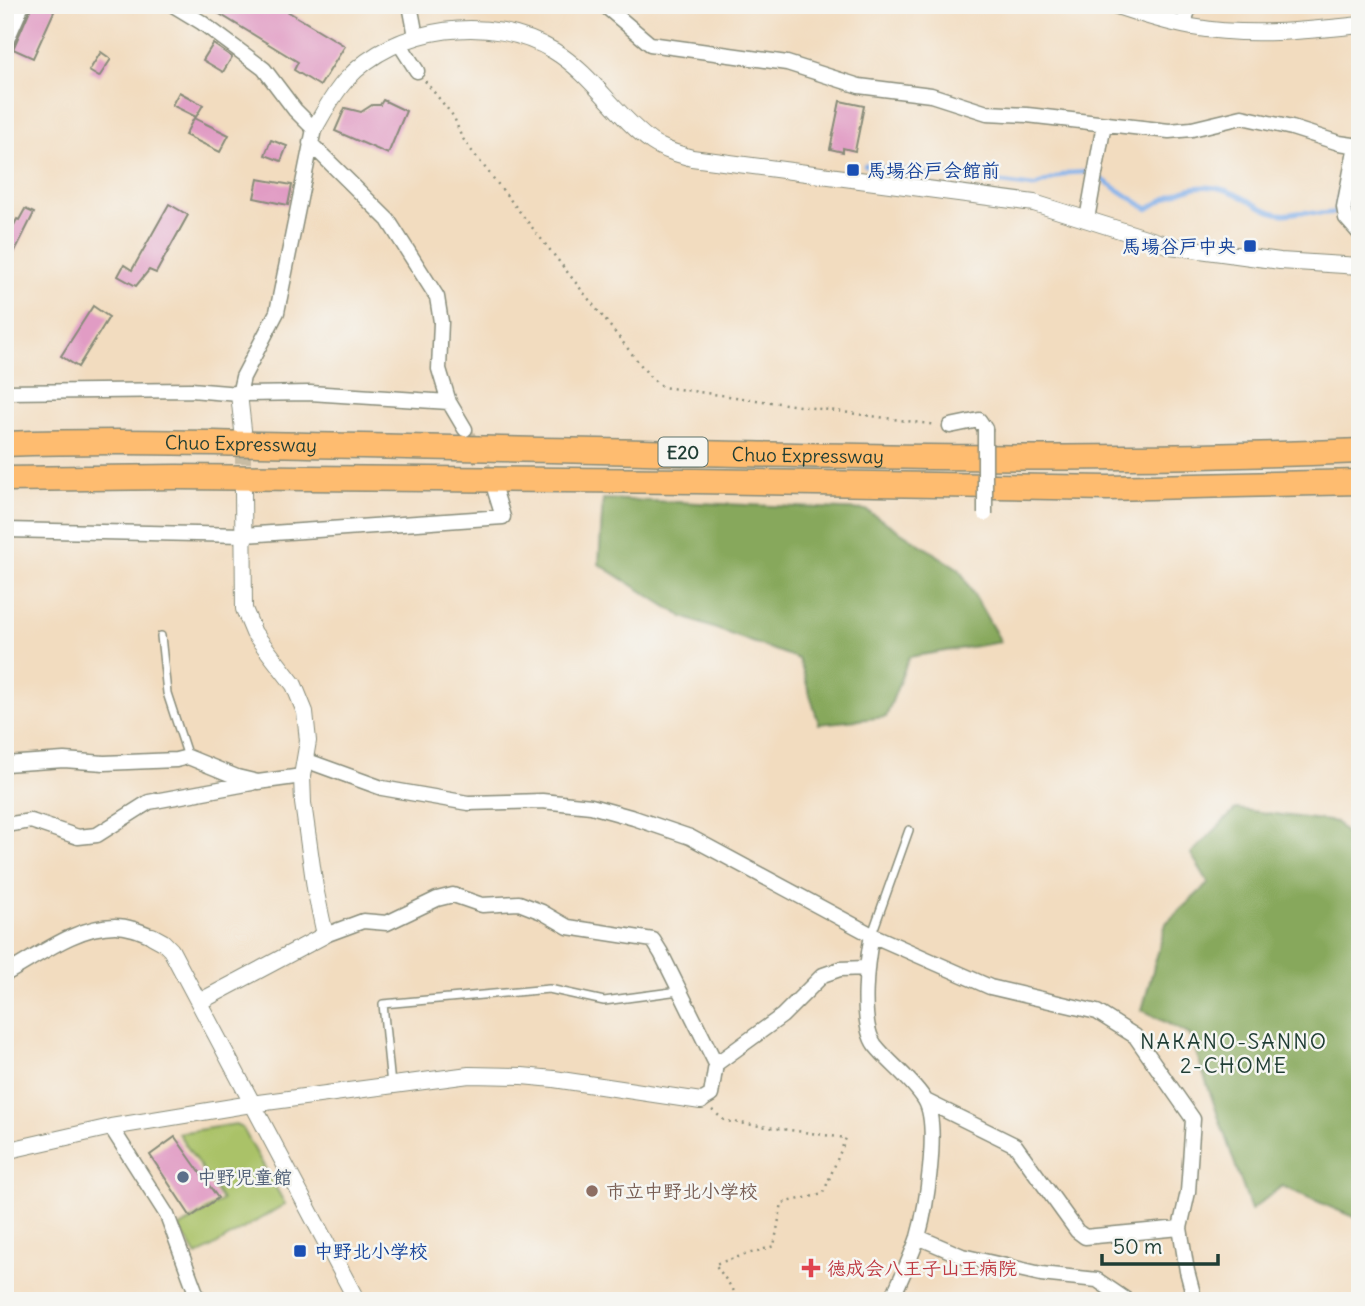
<svg xmlns="http://www.w3.org/2000/svg" width="1365" height="1306" viewBox="0 0 1365 1306" font-family="Delius,'Klee One',sans-serif">
	<rect width="100%" height="100%" fill="#f6f6f2"/>
	<filter id="ink" filterUnits="userSpaceOnUse"><feTurbulence type="fractalNoise" baseFrequency=".0143" numOctaves="2"/><feDisplacementMap in="SourceGraphic" scale="14" xChannelSelector="R" yChannelSelector="G"/><feConvolveMatrix kernelMatrix="1 2 1 2 8 2 1 2 1" color-interpolation-filters="sRGB"/></filter>
	<filter id="wash" filterUnits="userSpaceOnUse"><feTurbulence type="fractalNoise" baseFrequency=".00686" numOctaves="4" result="noise"/><feDisplacementMap in="SourceGraphic" scale="28" xChannelSelector="R" yChannelSelector="G"/><feGaussianBlur stdDeviation="1.57" result="paint"/><feColorMatrix in="noise" values="0 0 0 0 0 0 0 0 0 0 0 0 0 0 0 0 0 1.4 0 .05"/><feComposite in="paint" operator="in"/></filter>
	<g filter="url(#wash)">
		<rect width="100%" height="100%" fill="#f2dcbf"/>
		<path fill="#aac267" stroke="#64804e" stroke-width="2" d="M236 1124 243 1129 285 1204 197 1256 179 1228 222 1200 178 1133Z"/>
		<path fill="#87a85c" stroke="#537248" stroke-width="2" d="M603 499 866 510 959 569 1001 642 909 657 886 717 819 724 799 659 683 617 599 564Z
			M1236 809 1336 822 1360 851V1220L1282 1186 1251 1210 1190 1035 1142 1010 1166 923 1209 883 1191 854Z"/>
		<g fill="none" stroke-linecap="round" stroke-linejoin="round">
			<path stroke="#7faee9" stroke-width="4.5" d="M865 165 1033 187 1068 173 1089 172
				M1100 178 1148 209C1183 186 1209 177 1248 200 1258 205 1271 214 1282 214 1290 215 1297 212 1304 212 1318 213 1322 215 1336 212L1347 153"/>
		</g>
		<g id="blocks">
			<path fill="#e19cc4" d="M32 5H57L33 58 13 49Z
				M205 5H277L345 46 320 86 294 70 298 62Z
				M213 44 232 57 223 72 203 60Z
				M101 52 111 59 99 77 89 71Z
				M179 92 203 105 196 117 172 105Z
				M383 100 406 111 388 154 335 131 345 108 361 112 372 105H380Z
				M840 101 864 106 855 151 843 148V152L830 149Z
				M194 118 229 135 220 152 185 135Z
				M271 140 287 146 281 161 265 155Z
				M258 179 292 185 288 205 254 198Z
				M169 204 188 215 156 273 149 270 136 286 118 276 124 265 132 270Z
				M25 209 34 213 5 271V243L17 219 19 220Z
				M93 306 109 317 78 367 61 356Z
				M175 1137 218 1198 191 1217 150 1155Z"/>
		</g>
	</g>
	<g filter="url(#ink)">
		<use href="#blocks" fill-opacity="0" stroke="#888c7a" stroke-width="2"/>
		<g fill="none" stroke-linecap="round" stroke-linejoin="round">
			<path stroke="#c8bca3" stroke-width="14" stroke-dasharray="14 7" stroke-linecap="butt" d="M465 429 492 484"/>
			<path stroke="#c8bca3" stroke-width="16" stroke-dasharray="16 8" stroke-linecap="butt" d="M243 487V436"/>
			<g stroke="#888c7a" stroke-width="10">
				<path id="service" d="M5 215 7 212
					M161 636 167 693 188 757
					M872 934 909 830
					M391 1085 383 1004 549 989 604 1001 679 991"/>
			</g>
			<g stroke="#888c7a" stroke-width="17">
				<path id="minor" d="M173 5 201 22 264 69 295 110 314 129 277 312 243 377 239 394
					M410 5 416 36
					M604 5 650 44 787 63 859 86 931 95 987 113 1027 115 1169 131 1192 129 1242 117 1292 128 1339 143 1360 146
					M1183 25 1190 5
					M399 43 417 71
					M5 44 22 5
					M310 143 388 220 437 297 441 322 439 369 449 402 465 429
					M1356 145 1344 207 1346 218 1360 234
					M1087 219 1104 124
					M5 392 191 390 239 394 310 393 449 402
					M950 426 979 420 985 429
					M5 530 244 535 503 517 495 491
					M305 760 382 788 468 803 542 801 591 806 634 818 690 837 872 935 990 987 1097 1012 1135 1036 1193 1119 1188 1192 1180 1228 1187 1271 1195 1301
					M5 764 64 760 104 763 176 760 188 757 237 777 258 782 302 776
					M5 825 31 821 78 837 97 835 149 802 252 783
					M325 935 363 921 387 923 437 899 453 895 482 905 519 903 542 912 568 927 653 940 661 953 716 1064 711 1095 701 1101
					M872 935C867 960 859 1023 875 1045 890 1064 912 1079 925 1100 940 1125 926 1209 918 1237 911 1258 900 1280 891 1301
					M5 974C38 956 76 926 115 926 128 926 140 931 152 936
					M716 1064 782 1016 823 975 840 969 866 968
					M926 1101 1015 1145 1077 1231 1085 1237 1180 1228
					M111 1127 167 1215 199 1301
					M918 1237 962 1256 1041 1274 1097 1280 1128 1301
					M1356 1301 1360 1294"/>
			</g>
			<g stroke="#888c7a" stroke-width="18">
				<path id="tertiary" d="M1114 5C1140 14 1166 22 1192 27 1248 37 1304 31 1360 25
					M314 129C324 112 333 94 346 80 396 25 492 13 554 51 592 74 616 116 652 142 664 150 678 154 692 158L1034 203 1171 246 1280 261 1360 266
					M239 394 243 430
					M152 936 163 942 171 950 357 1301
					M199 1002 325 935 315 888 303 803 302 776 308 741 305 712 294 685 254 633 244 609 243 490
					M5 1151 111 1127 251 1104 469 1075 522 1076 554 1079 701 1101"/>
			</g>
			<g stroke="#888c7a" stroke-width="27">
				<g id="motorway">
					<path id="s1" d="M5 444C139 439 273 445 407 447 724 453 1042 465 1360 451"/>
					<path d="M5 479 176 477 695 481 1108 488 1360 482"/>
				</g>
			</g>
			<path stroke="#888c7a" stroke-width="2.5" stroke-dasharray="2 5" stroke-linecap="butt" d="M425 81 454 117 461 136 471 150 651 378 663 387 936 425
				M712 1110 725 1121 846 1138 823 1194 782 1203 774 1246 715 1264 741 1301"/>
			<use href="#service" stroke="#fff" stroke-width="7"/>
			<use href="#minor" stroke="#fff" stroke-width="14"/>
			<use href="#tertiary" stroke="#fff" stroke-width="16"/>
			<use href="#motorway" stroke="#febc70" stroke-width="24"/>
			<g stroke="#888c7a" stroke-width="17" stroke-linecap="butt">
				<path id="minor-bridge" d="M985 514V429"/>
			</g>
			<use href="#minor-bridge" stroke="#fff" stroke-width="14"/>
		</g>
	</g>
	<g fill="#1a4fb4" stroke="#f6f6f2" stroke-width="2.5">
		<rect x="846" y="163" width="14" height="14" rx="3.5"/>
		<rect x="1243" y="239" width="14" height="14" rx="3.5"/>
		<rect x="293" y="1244" width="14" height="14" rx="3.5"/>
	</g>
	<circle fill="#5c6f8a" stroke="#f6f6f2" stroke-width="2.5" cx="183" cy="1177" r="7"/>
	<circle fill="#8d6e63" stroke="#f6f6f2" stroke-width="2.5" cx="592" cy="1191" r="7"/>
	<path fill="#e0444e" stroke="#f6f6f2" stroke-width="2.5" d="M807.5 1257.5h7v7h7v7h-7v7h-7v-7h-7v-7h7z"/>
	<g text-anchor="middle" dominant-baseline="central" stroke-width="5" stroke-linejoin="round" paint-order="stroke">
		<rect fill="#f6f6f2" stroke="#60746d" stroke-width="2" x="658.5" y="437.5" width="49" height="29" rx="5"/>
		<g font-size="18" font-weight="bold" fill="#1f3d34">
			<text x="683" y="452">E20</text>
		</g>
		<g font-size="19" font-weight="bold" fill="#164399" stroke="#f6f6f2" text-anchor="start">
			<text x="867" y="170">馬場谷戸会館前</text>
			<text x="1236" y="246" text-anchor="end">馬場谷戸中央</text>
			<text x="314" y="1251">中野北小学校</text>
		</g>
		<g font-size="19" fill="#1f3d34" stroke="#f6f6f2">
			<text stroke="none"><textPath href="#s1" startOffset="236">Chuo Expressway</textPath></text>
			<text stroke="none"><textPath href="#s1" startOffset="803">Chuo Expressway</textPath></text>
		</g>
		<g font-size="19" font-weight="bold" fill="#4e5e75" stroke="#f6f6f2" text-anchor="start">
			<text x="197" y="1177">中野児童館</text>
		</g>
		<g font-size="19" font-weight="bold" fill="#785e54" stroke="#f6f6f2" text-anchor="start">
			<text x="606" y="1191">市立中野北小学校</text>
		</g>
		<g font-size="19" font-weight="bold" fill="#be3a42" stroke="#f6f6f2" text-anchor="start">
			<text x="827" y="1268">徳成会八王子山王病院</text>
		</g>
		<g font-size="21" letter-spacing="2" fill="#1f3d34" stroke="#f6f6f2">
			<text x="1234" y="1041">NAKANO-SANNO<tspan x="1234" dy="24">2-CHOME</tspan></text>
		</g>
	</g>
	<rect width="1365" height="1306" fill="none" stroke="#f6f6f2" stroke-width="28"/>
	<path d="M1102 1254v10h116v-10" fill="none" stroke="#1f3d34" stroke-width="3.5"/>
	<text x="1113" y="1254" font-size="21" fill="#1f3d34" stroke="#f6f6f2" stroke-width="5" paint-order="stroke">50 m</text>
</svg>
